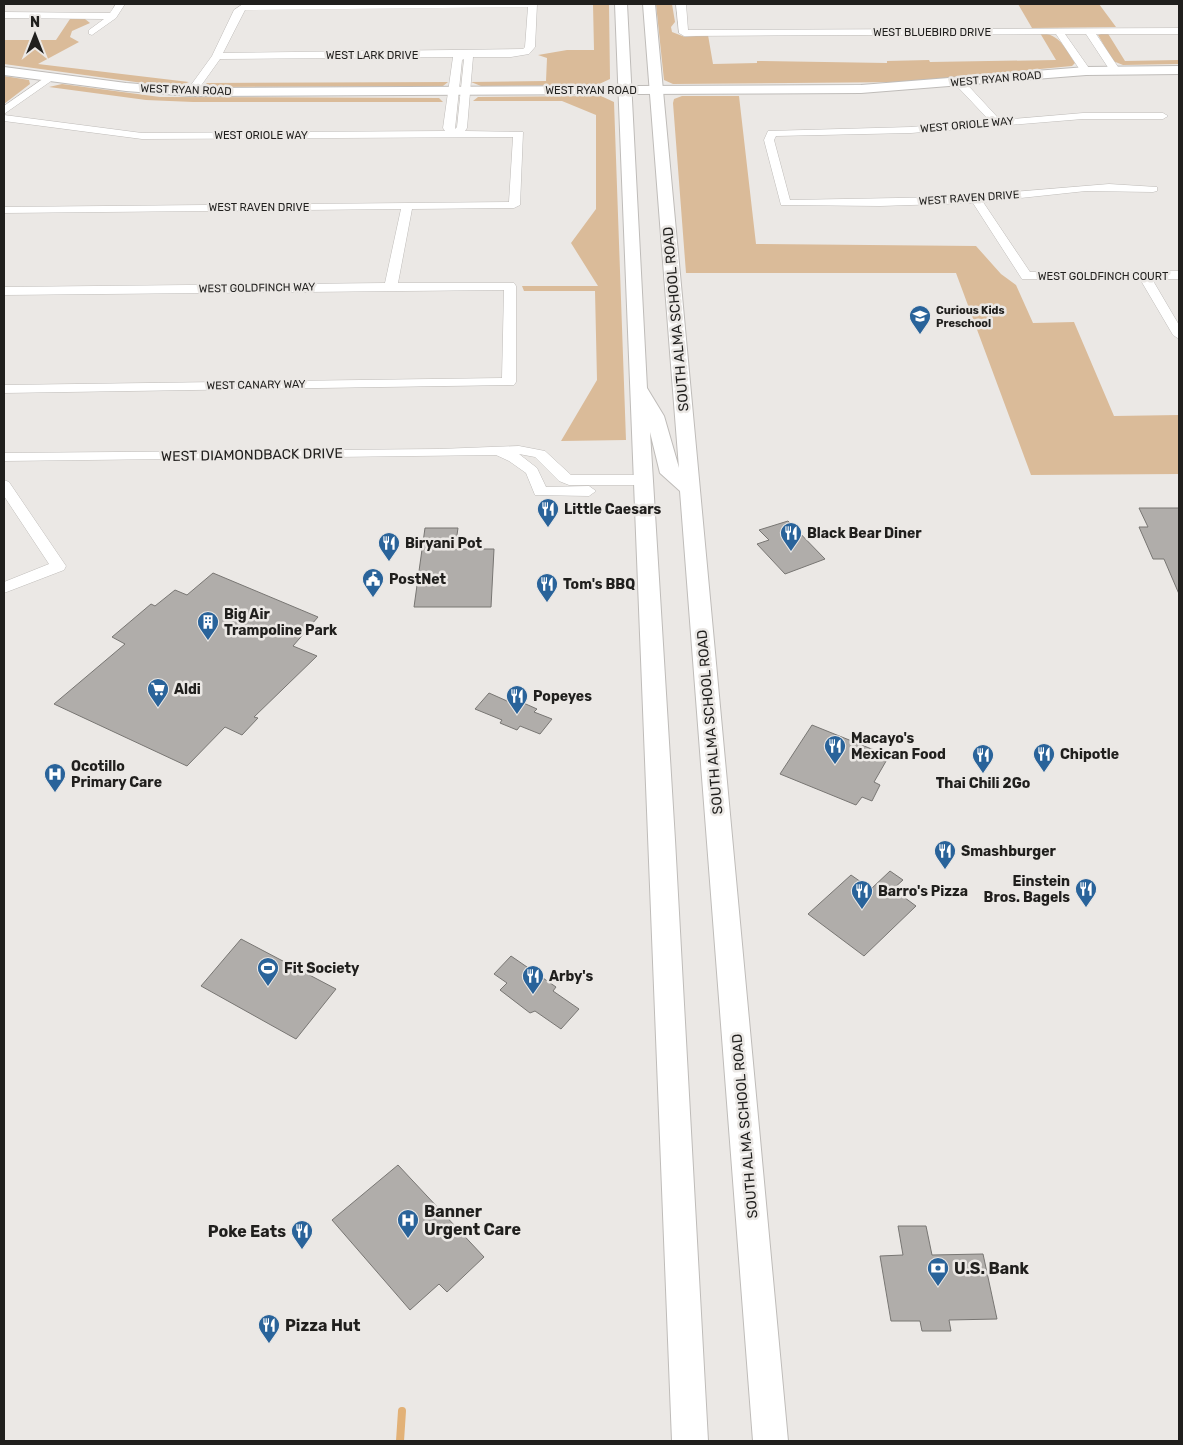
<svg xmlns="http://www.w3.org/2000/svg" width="1183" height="1445" viewBox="0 0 1183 1445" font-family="Rubik,sans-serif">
	<rect width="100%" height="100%" fill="#ebe8e5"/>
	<path fill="#dabb99" d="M593 4H609L610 79 597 85 481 86 471 82 546 81 547 58 538 55 567 50H594Z
		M656 4H672L675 22 671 27 672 32 685 37 708 35 713 64 757 63V61L887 63V61L929 60 930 62 1056 60 1040 33C1060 34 1065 48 1075 63L1072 66 903 82 673 84 664 80Z
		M1018 4H1099L1116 27 1032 28Z
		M70 19H85L90 23 72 31 70 37 79 42 38 64 189 82 178 86 143 83 4 64V40H56Z
		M1107 32 1125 61 1179 60V64L1123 65 1113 61 1098 35Z
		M4 76 29 80 30 84 4 104Z
		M448 82 443 86 210 87 206 83Z
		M62 84 160 97 439 98 443 102H193L146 100 49 87Z
		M601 96 614 102 626 440 561 441 597 380 595 291H524L522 286H598L571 243 596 209V115L562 101H473L478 97Z
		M682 96H739L756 244 976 246 1001 274 1016 285 1033 323 1074 322 1114 416 1179 415V474L1031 475 956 273H686L673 103 674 99Z"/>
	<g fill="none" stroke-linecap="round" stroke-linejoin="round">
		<path stroke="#e2b177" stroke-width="8" d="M400 1441 402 1411"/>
	</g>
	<path fill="#b0adaa" stroke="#787673" d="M1139 508H1179V594L1164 559H1153L1139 527H1148Z
		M788 521 825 559 785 574 757 544 769 540 759 530Z
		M425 528H458L455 549H494L491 607H414Z
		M213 573 318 617 293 646 317 656 254 717 258 718 242 735 225 727 187 766 54 704 125 644 112 637 151 604 155 606 175 590 187 595Z
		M489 693 516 705 519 701 537 709 534 712 552 719 540 734 520 726 517 730 500 723 502 720 475 709Z
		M812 725 889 756 874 782 880 785 872 801 862 797 856 805 780 774Z
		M890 871 903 880 893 889 916 906 864 956 808 914 851 875 871 889Z
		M241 939 336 989 296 1039 201 986Z
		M511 956 556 987 553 991 579 1009 561 1029 535 1011 530 1013 500 990 507 983 494 974Z
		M398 1165 484 1257 447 1292 439 1284 410 1310 332 1220Z
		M898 1226H926L932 1255 983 1254 997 1319 949 1320 951 1331H922L920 1321H891L880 1256 903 1255Z"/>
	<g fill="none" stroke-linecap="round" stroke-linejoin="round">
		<g stroke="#bfbcb9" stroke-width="1">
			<path id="minor" d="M116 4H125L116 18 92 35 89 34V30L104 19 4 18V12L110 13Z
				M243 4H537L535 47 529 54 511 57H473L467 128 465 131 523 132 520 205 514 208 412 209 398 283H514L516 286V382L514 385 4 393V385L502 378 504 290 4 295V287L385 283 401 209 4 213V207L509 202 513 137 142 139 4 121V115L142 133 445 131 443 128 453 57 220 59 195 94H187L186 92 212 56 234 10ZM528 7 525 47 523 49 223 53 245 10ZM464 59 457 127 455 129 462 60Z
				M676 4H686L688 30 1179 28V34H1096L1120 70 1115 73 1111 72 1086 34H1065L1091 71 1086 74 1082 73 1056 34 684 36 679 33Z
				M50 74 55 77 54 79 4 114V106Z
				M959 79 963 80 1000 120 1083 113H1163L1168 116 1163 119H1083L911 133 776 136 774 140 790 200 951 197 1109 184 1157 187V191L1153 192 1086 191 983 202 1030 272 1179 271V279H1152L1179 325V339L1173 335 1140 279H1022L973 203 880 206 781 205 764 140 768 131 911 127 989 120 955 84 954 82Z
				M519 446 545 451 571 475H642L649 480 642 485H569L559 481 535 457 519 454 537 468 546 487 589 486 596 491 589 496 535 495 526 473 509 461 496 455 4 461V453L439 449Z
				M4 480 9 482 66 566 64 570 4 593V582L49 564 4 496Z"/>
		</g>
		<g stroke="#bfbcb9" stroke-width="2">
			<path id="tertiary" d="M1179 66V74L1086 75 861 93 191 96 126 91 4 75V67L126 83 191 88 861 85 1086 67Z"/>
		</g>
		<g stroke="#bfbcb9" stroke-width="2">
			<path id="secondary" d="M615 4H627L647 388 664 416 679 468 643 4H655L788 1441H753L680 491 660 473 650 432 675 840 708 1441H672Z"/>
		</g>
		<use href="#minor" fill="#fff" fill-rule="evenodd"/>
		<use href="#tertiary" fill="#fff" fill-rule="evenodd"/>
		<use href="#secondary" fill="#fff" fill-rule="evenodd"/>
	</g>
	<defs>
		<g id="school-pin" transform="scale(1.125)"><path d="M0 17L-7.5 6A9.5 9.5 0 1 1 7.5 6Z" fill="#29639a" stroke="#ebe8e5"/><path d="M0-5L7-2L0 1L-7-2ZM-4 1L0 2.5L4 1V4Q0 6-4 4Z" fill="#fff"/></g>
		<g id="restaurant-pin" transform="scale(1.125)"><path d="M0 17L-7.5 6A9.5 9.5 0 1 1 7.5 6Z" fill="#29639a" stroke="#ebe8e5"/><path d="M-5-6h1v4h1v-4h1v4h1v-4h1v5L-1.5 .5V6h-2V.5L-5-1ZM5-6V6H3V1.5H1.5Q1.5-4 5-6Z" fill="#fff"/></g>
		<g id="civic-pin" transform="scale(1.125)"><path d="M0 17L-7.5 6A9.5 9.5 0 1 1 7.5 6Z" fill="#29639a" stroke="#ebe8e5"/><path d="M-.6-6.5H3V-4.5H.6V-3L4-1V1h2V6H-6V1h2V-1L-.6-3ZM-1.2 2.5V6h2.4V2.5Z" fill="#fff"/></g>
		<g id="building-pin" transform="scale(1.125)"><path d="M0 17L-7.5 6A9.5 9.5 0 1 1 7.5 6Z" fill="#29639a" stroke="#ebe8e5"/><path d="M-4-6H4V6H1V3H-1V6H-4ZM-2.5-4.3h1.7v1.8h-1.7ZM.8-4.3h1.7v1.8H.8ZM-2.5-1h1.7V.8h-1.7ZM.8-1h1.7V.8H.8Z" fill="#fff"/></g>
		<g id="supermarket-pin" transform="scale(1.125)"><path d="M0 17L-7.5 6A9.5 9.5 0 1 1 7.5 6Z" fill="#29639a" stroke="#ebe8e5"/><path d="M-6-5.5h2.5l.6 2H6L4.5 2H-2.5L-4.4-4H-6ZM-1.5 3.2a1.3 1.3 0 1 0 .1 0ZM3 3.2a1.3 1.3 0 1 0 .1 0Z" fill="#fff"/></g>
		<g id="hospital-pin" transform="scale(1.125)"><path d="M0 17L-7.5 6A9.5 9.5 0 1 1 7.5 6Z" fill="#29639a" stroke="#ebe8e5"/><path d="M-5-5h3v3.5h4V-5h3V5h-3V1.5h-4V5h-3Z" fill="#fff"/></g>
		<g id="stadium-pin" transform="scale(1.125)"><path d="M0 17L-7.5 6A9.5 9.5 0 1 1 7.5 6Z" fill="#29639a" stroke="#ebe8e5"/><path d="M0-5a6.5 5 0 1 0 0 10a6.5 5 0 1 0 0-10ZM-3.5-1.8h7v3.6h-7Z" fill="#fff"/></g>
		<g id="bank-pin" transform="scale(1.125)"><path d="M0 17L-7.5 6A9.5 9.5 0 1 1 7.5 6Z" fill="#29639a" stroke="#ebe8e5"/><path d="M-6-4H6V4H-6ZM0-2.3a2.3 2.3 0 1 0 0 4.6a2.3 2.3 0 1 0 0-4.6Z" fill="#fff"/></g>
	</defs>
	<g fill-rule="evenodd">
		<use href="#school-pin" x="920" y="316"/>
		<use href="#restaurant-pin" x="548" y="509"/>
		<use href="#restaurant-pin" x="791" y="533"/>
		<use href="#restaurant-pin" x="389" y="543"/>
		<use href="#civic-pin" x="373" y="579"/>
		<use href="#restaurant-pin" x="547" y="584"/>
		<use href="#building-pin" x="208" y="622"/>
		<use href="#supermarket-pin" x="158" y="689"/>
		<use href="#restaurant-pin" x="517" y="696"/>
		<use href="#restaurant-pin" x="835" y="746"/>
		<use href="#restaurant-pin" x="1044" y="754"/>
		<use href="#restaurant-pin" x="983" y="755"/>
		<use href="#hospital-pin" x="55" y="774"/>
		<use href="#restaurant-pin" x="945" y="851"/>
		<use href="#restaurant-pin" x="1086" y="889"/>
		<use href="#restaurant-pin" x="862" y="891"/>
		<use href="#stadium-pin" x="268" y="968"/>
		<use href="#restaurant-pin" x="533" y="976"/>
		<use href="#hospital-pin" x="408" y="1220"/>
		<use href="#restaurant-pin" x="302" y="1231"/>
		<use href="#bank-pin" x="938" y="1268"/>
		<use href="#restaurant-pin" x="269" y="1325"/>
	</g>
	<g text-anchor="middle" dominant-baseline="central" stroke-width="5" stroke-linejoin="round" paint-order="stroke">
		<g font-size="11" fill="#201f1d" stroke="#ebe8e5">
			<text x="932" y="32">WEST BLUEBIRD DRIVE</text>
			<text x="372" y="55">WEST LARK DRIVE</text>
			<text transform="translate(996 79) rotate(-5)">WEST RYAN ROAD</text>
			<text transform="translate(186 90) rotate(2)">WEST RYAN ROAD</text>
			<text x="591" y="90">WEST RYAN ROAD</text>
			<text transform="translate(967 125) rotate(-5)">WEST ORIOLE WAY</text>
			<text x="261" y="135">WEST ORIOLE WAY</text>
			<text transform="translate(969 198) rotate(-4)">WEST RAVEN DRIVE</text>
			<text x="259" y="207">WEST RAVEN DRIVE</text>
			<text x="1103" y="276">WEST GOLDFINCH COURT</text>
			<text transform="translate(257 288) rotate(-1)">WEST GOLDFINCH WAY</text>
			<text transform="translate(256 385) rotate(-1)">WEST CANARY WAY</text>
		</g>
		<g font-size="11" font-weight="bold" fill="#201f1d" stroke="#ebe8e5" text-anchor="start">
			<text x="936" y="310">Curious Kids<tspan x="936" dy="13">Preschool</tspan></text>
		</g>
		<g font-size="14" fill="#201f1d" stroke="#ebe8e5">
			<text transform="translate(676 319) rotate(-95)">SOUTH ALMA SCHOOL ROAD</text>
			<text transform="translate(252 455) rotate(-1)">WEST DIAMONDBACK DRIVE</text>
			<text transform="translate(710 722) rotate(-95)">SOUTH ALMA SCHOOL ROAD</text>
			<text transform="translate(745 1126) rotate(-95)">SOUTH ALMA SCHOOL ROAD</text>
		</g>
		<g font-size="14" font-weight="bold" fill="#201f1d" stroke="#ebe8e5" text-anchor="start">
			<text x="564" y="509">Little Caesars</text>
			<text x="807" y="533">Black Bear Diner</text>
			<text x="405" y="543">Biryani Pot</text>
			<text x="389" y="579">PostNet</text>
			<text x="563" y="584">Tom's BBQ</text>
			<text x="224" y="614">Big Air<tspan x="224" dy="16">Trampoline Park</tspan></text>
			<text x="174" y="689">Aldi</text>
			<text x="533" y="696">Popeyes</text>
			<text x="851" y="738">Macayo's<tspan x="851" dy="16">Mexican Food</tspan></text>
			<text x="1060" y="754">Chipotle</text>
			<text x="71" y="766">Ocotillo<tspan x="71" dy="16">Primary Care</tspan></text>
			<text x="983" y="783" text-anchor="middle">Thai Chili 2Go</text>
			<text x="961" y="851">Smashburger</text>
			<text x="1070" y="881" text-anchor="end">Einstein<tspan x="1070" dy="16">Bros. Bagels</tspan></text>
			<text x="878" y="891">Barro's Pizza</text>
			<text x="284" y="968">Fit Society</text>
			<text x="549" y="976">Arby's</text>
		</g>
		<g font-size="16" font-weight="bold" fill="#201f1d" stroke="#ebe8e5" text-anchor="start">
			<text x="424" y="1211">Banner<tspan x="424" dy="18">Urgent Care</tspan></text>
			<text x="286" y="1231" text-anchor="end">Poke Eats</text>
			<text x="954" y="1268">U.S. Bank</text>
			<text x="285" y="1325">Pizza Hut</text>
		</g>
	</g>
	<rect width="1183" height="1445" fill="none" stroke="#201f1d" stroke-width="10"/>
	<g transform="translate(35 35)" stroke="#ebe8e5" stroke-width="4" paint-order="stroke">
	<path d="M0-4L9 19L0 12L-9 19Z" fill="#201f1d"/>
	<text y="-8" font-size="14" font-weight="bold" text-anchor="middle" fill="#201f1d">N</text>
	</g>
</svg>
